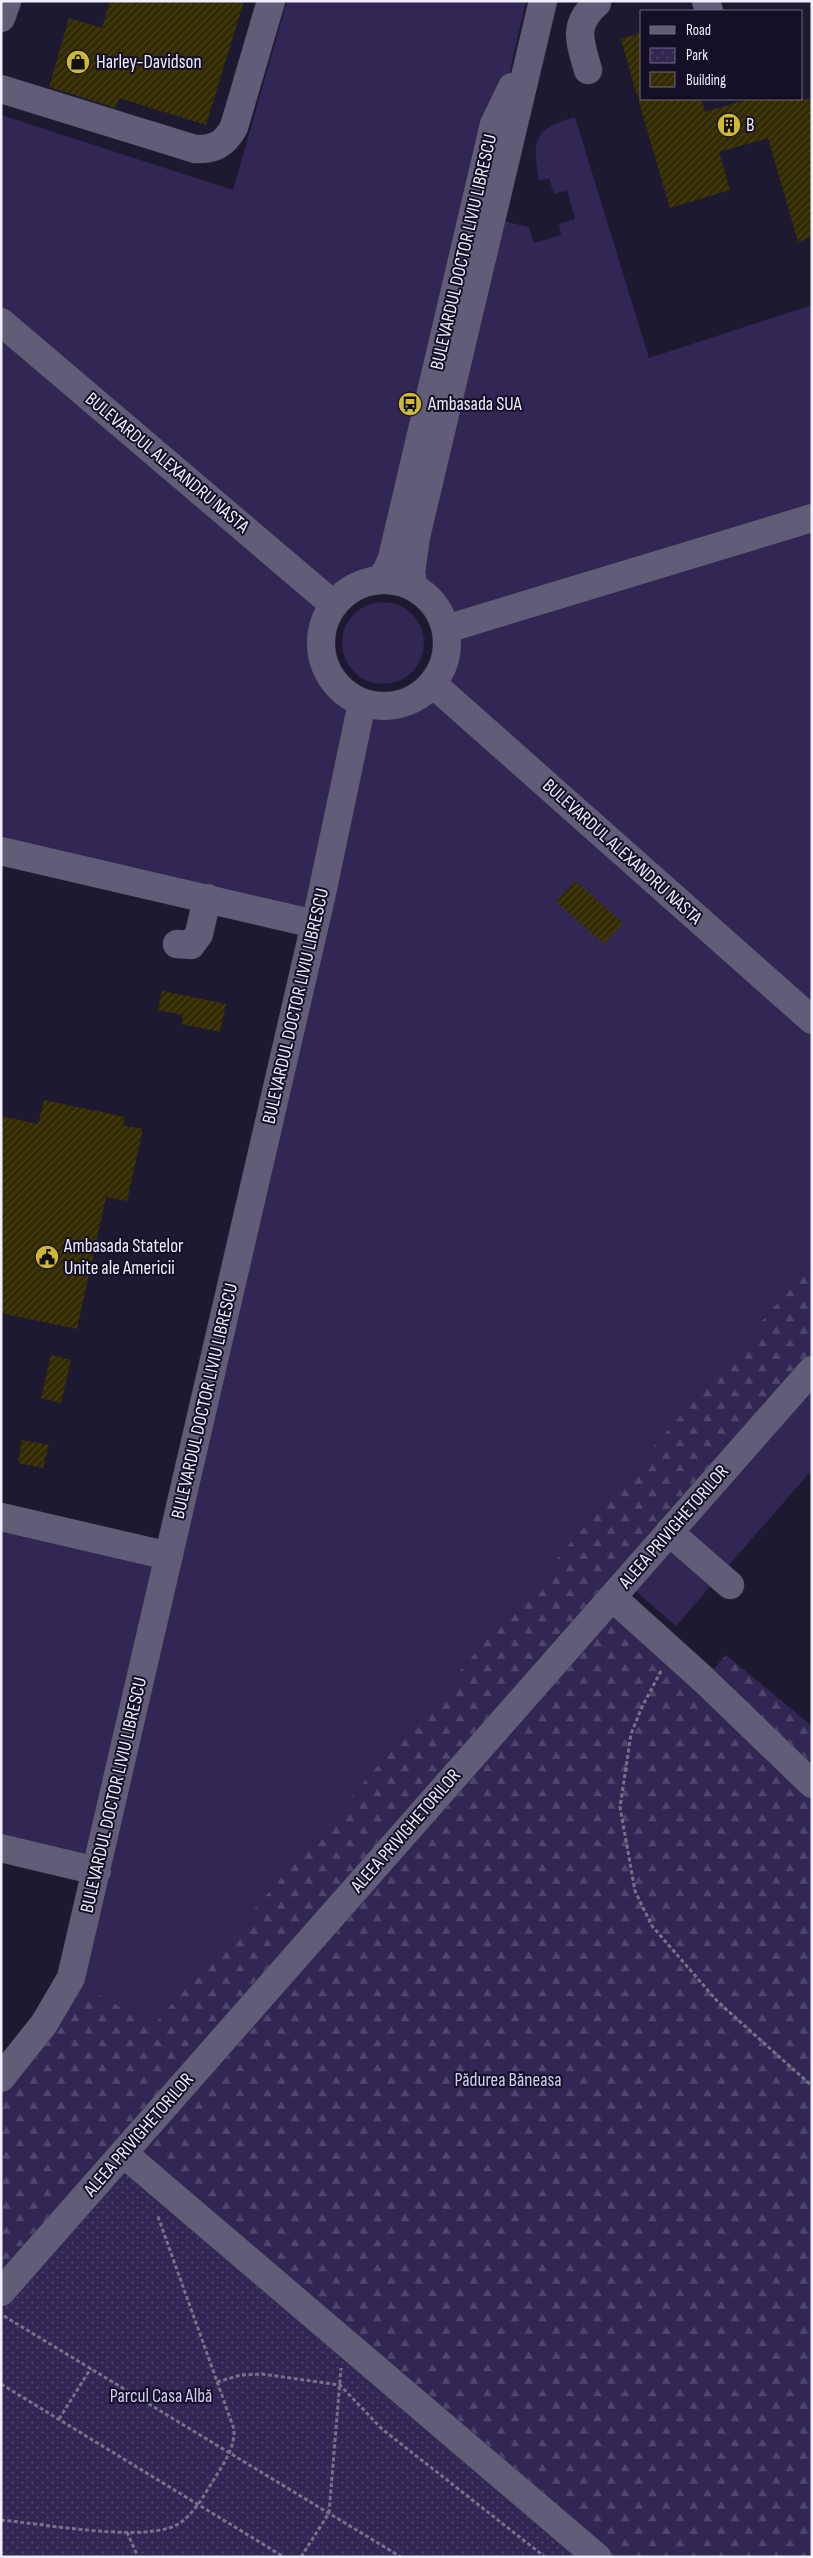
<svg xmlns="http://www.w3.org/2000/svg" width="813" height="2558" viewBox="0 0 813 2558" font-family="'Sofia Sans Condensed',sans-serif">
	<defs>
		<pattern id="forest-firs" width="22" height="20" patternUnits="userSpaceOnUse" patternTransform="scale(1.25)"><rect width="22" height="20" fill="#312654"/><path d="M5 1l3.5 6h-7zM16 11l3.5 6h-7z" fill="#4f466e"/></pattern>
		<pattern id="park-dots" width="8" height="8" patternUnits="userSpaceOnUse" patternTransform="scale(1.25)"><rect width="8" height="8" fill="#312654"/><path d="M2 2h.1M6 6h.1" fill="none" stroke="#4f466e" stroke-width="1.8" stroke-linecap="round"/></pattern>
		<pattern id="building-hatch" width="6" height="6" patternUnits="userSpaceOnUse" patternTransform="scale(1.25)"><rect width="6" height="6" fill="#332b00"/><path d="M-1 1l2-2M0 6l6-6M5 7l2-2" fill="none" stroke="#47401a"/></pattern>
	</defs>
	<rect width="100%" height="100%" fill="#1d1930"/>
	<path fill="#312654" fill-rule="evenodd" d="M287 1H526L477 215 529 227 534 243 561 235 559 224 575 219 567 190 554 194 549 178 539 181C532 140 533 129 575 117L649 358 812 305V1263L153 2026 71 1978 97 1871 1 1848V1517L169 1556 315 924 1 851V115L233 190ZM379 580C408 581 433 594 443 622 451 644 446 661 435 680 428 692 415 699 402 703 320 729 281 600 379 580Z
		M342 643a41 41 0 1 1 82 0a41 41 0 1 1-82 0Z
		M812 1370V1470L676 1626 625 1582Z"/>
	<path fill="url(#forest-firs)" d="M812 1263V1370L612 1597 704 1680 726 1655 812 1726V2557H597L1 2292V2078L71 1978 153 2026Z"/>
	<path fill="url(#park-dots)" d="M123 2153 597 2557H1V2292Z"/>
	<path fill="url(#building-hatch)" d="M110 1H244L206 125 119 98 116 108 49 87 69 18 102 28Z
		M642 32V95L637 96 621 39Z
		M638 99H701L705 112 749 99H812V237L798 242 768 138 719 152 730 190 670 208Z
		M575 881 623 923 604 944 556 902Z
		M162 991 226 1004 220 1032 181 1024 183 1015 158 1010Z
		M44 1100 125 1117 123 1125 143 1129 127 1201 106 1197 77 1329 1 1313V1116L38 1124Z
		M51 1355 71 1360 61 1403 41 1398Z
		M22 1440 49 1445 43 1468 18 1463Z"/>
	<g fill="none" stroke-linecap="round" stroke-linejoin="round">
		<g stroke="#363345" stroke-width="29">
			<path id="minor" d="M706 1 709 11
				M1 18 7 1
				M588 70C580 41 572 25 597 3
				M1 89 195 149C214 150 225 144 234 127L271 1
				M1 322 334 605
				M321 643a63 63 0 1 1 126 0a63 63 0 1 1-126 0Z
				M379 580 387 570 392 558 494 124 512 87
				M414 587 411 573 416 537 543 1
				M446 629 812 518
				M433 684 812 1020
				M1 851 315 924
				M177 944 191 945 199 934 207 898
				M1 1517 169 1556
				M669 1532 730 1585
				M612 1597 704 1680 812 1784
				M1 1848 97 1871
				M1 2078 44 2024 71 1978 321 898 362 703
				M123 2153 597 2557
				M1 2292 812 1370"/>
		</g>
		<path stroke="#757287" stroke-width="3" stroke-dasharray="4 2.5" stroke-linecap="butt" d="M661 1671 642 1707 631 1734 620 1807 635 1891 652 1926 718 2002 812 2086
			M4 2316 401 2557
			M217 2382 241 2375 262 2374 340 2385 382 2429 545 2557
			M1 2384 284 2557
			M59 2419 91 2368
			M1 2520C44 2524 130 2540 169 2528 190 2522 202 2498 213 2481 223 2464 235 2449 234 2429L157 2214
			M127 2532 138 2557
			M301 2557 329 2513 341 2368"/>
		<use href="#minor" stroke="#615d78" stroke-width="28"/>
	</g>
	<defs>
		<g id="shop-disc" transform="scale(1.25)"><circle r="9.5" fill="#ceb837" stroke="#140f26"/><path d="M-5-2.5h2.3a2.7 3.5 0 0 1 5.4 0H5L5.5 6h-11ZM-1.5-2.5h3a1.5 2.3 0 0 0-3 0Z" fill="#111"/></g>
		<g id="building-disc" transform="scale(1.25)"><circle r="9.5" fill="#ceb837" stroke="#140f26"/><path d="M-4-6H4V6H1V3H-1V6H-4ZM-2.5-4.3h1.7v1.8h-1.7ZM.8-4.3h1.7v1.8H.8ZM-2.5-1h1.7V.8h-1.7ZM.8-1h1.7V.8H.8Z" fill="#111"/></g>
		<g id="bus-disc" transform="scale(1.25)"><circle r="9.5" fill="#ceb837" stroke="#140f26"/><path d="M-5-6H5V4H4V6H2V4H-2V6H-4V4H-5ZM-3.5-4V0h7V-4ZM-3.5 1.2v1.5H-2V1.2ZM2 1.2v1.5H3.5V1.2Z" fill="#111"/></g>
		<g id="civic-disc" transform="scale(1.25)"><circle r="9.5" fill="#ceb837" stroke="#140f26"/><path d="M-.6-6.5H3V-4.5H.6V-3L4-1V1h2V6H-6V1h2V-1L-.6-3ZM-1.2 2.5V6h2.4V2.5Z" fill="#111"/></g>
	</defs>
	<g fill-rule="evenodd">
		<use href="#shop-disc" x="78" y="62"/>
		<use href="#building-disc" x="729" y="125"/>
		<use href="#bus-disc" x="410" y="404"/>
		<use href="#civic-disc" x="47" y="1257"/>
	</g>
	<g text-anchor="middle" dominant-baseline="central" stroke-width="4" stroke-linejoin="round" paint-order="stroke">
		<g font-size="19" fill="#f0eeff" stroke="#140f26" text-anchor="start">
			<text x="96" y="62">Harley-Davidson</text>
			<text x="746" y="125">B</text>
			<text x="428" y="404">Ambasada SUA</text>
			<text x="64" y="1246">Ambasada Statelor<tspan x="64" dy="22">Unite ale Americii</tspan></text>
		</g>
		<g font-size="19" fill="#f0eeff" stroke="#140f26">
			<text transform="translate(464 252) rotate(-77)">BULEVARDUL DOCTOR LIVIU LIBRESCU</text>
			<text transform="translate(167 463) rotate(40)">BULEVARDUL ALEXANDRU NASTA</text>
			<text transform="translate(622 852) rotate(42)">BULEVARDUL ALEXANDRU NASTA</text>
			<text transform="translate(296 1006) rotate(-77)">BULEVARDUL DOCTOR LIVIU LIBRESCU</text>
			<text transform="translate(205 1401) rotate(-77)">BULEVARDUL DOCTOR LIVIU LIBRESCU</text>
			<text transform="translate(674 1527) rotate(-49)">ALEEA PRIVIGHETORILOR</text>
			<text transform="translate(114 1795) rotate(-77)">BULEVARDUL DOCTOR LIVIU LIBRESCU</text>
			<text transform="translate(406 1831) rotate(-49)">ALEEA PRIVIGHETORILOR</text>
			<text transform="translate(139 2135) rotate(-49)">ALEEA PRIVIGHETORILOR</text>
		</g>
		<g font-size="19" fill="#d3cef4" stroke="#140f26">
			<text x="508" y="2080">Pădurea Băneasa</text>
			<text x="161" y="2396">Parcul Casa Albă</text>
		</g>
	</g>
	<rect width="813" height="2558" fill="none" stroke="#f0eeff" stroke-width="5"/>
	<rect x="640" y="10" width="162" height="90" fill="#140f26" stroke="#6c687d"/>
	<rect x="650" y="26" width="25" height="8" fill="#615d78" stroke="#6c687d"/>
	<text x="686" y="35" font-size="15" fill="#f0eeff">Road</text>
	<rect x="650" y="48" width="25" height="15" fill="url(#park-dots)" stroke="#6c687d"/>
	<text x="686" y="60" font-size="15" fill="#f0eeff">Park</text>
	<rect x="650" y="72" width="25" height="15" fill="url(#building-hatch)" stroke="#6c687d"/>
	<text x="686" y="85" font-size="15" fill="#f0eeff">Building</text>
</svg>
